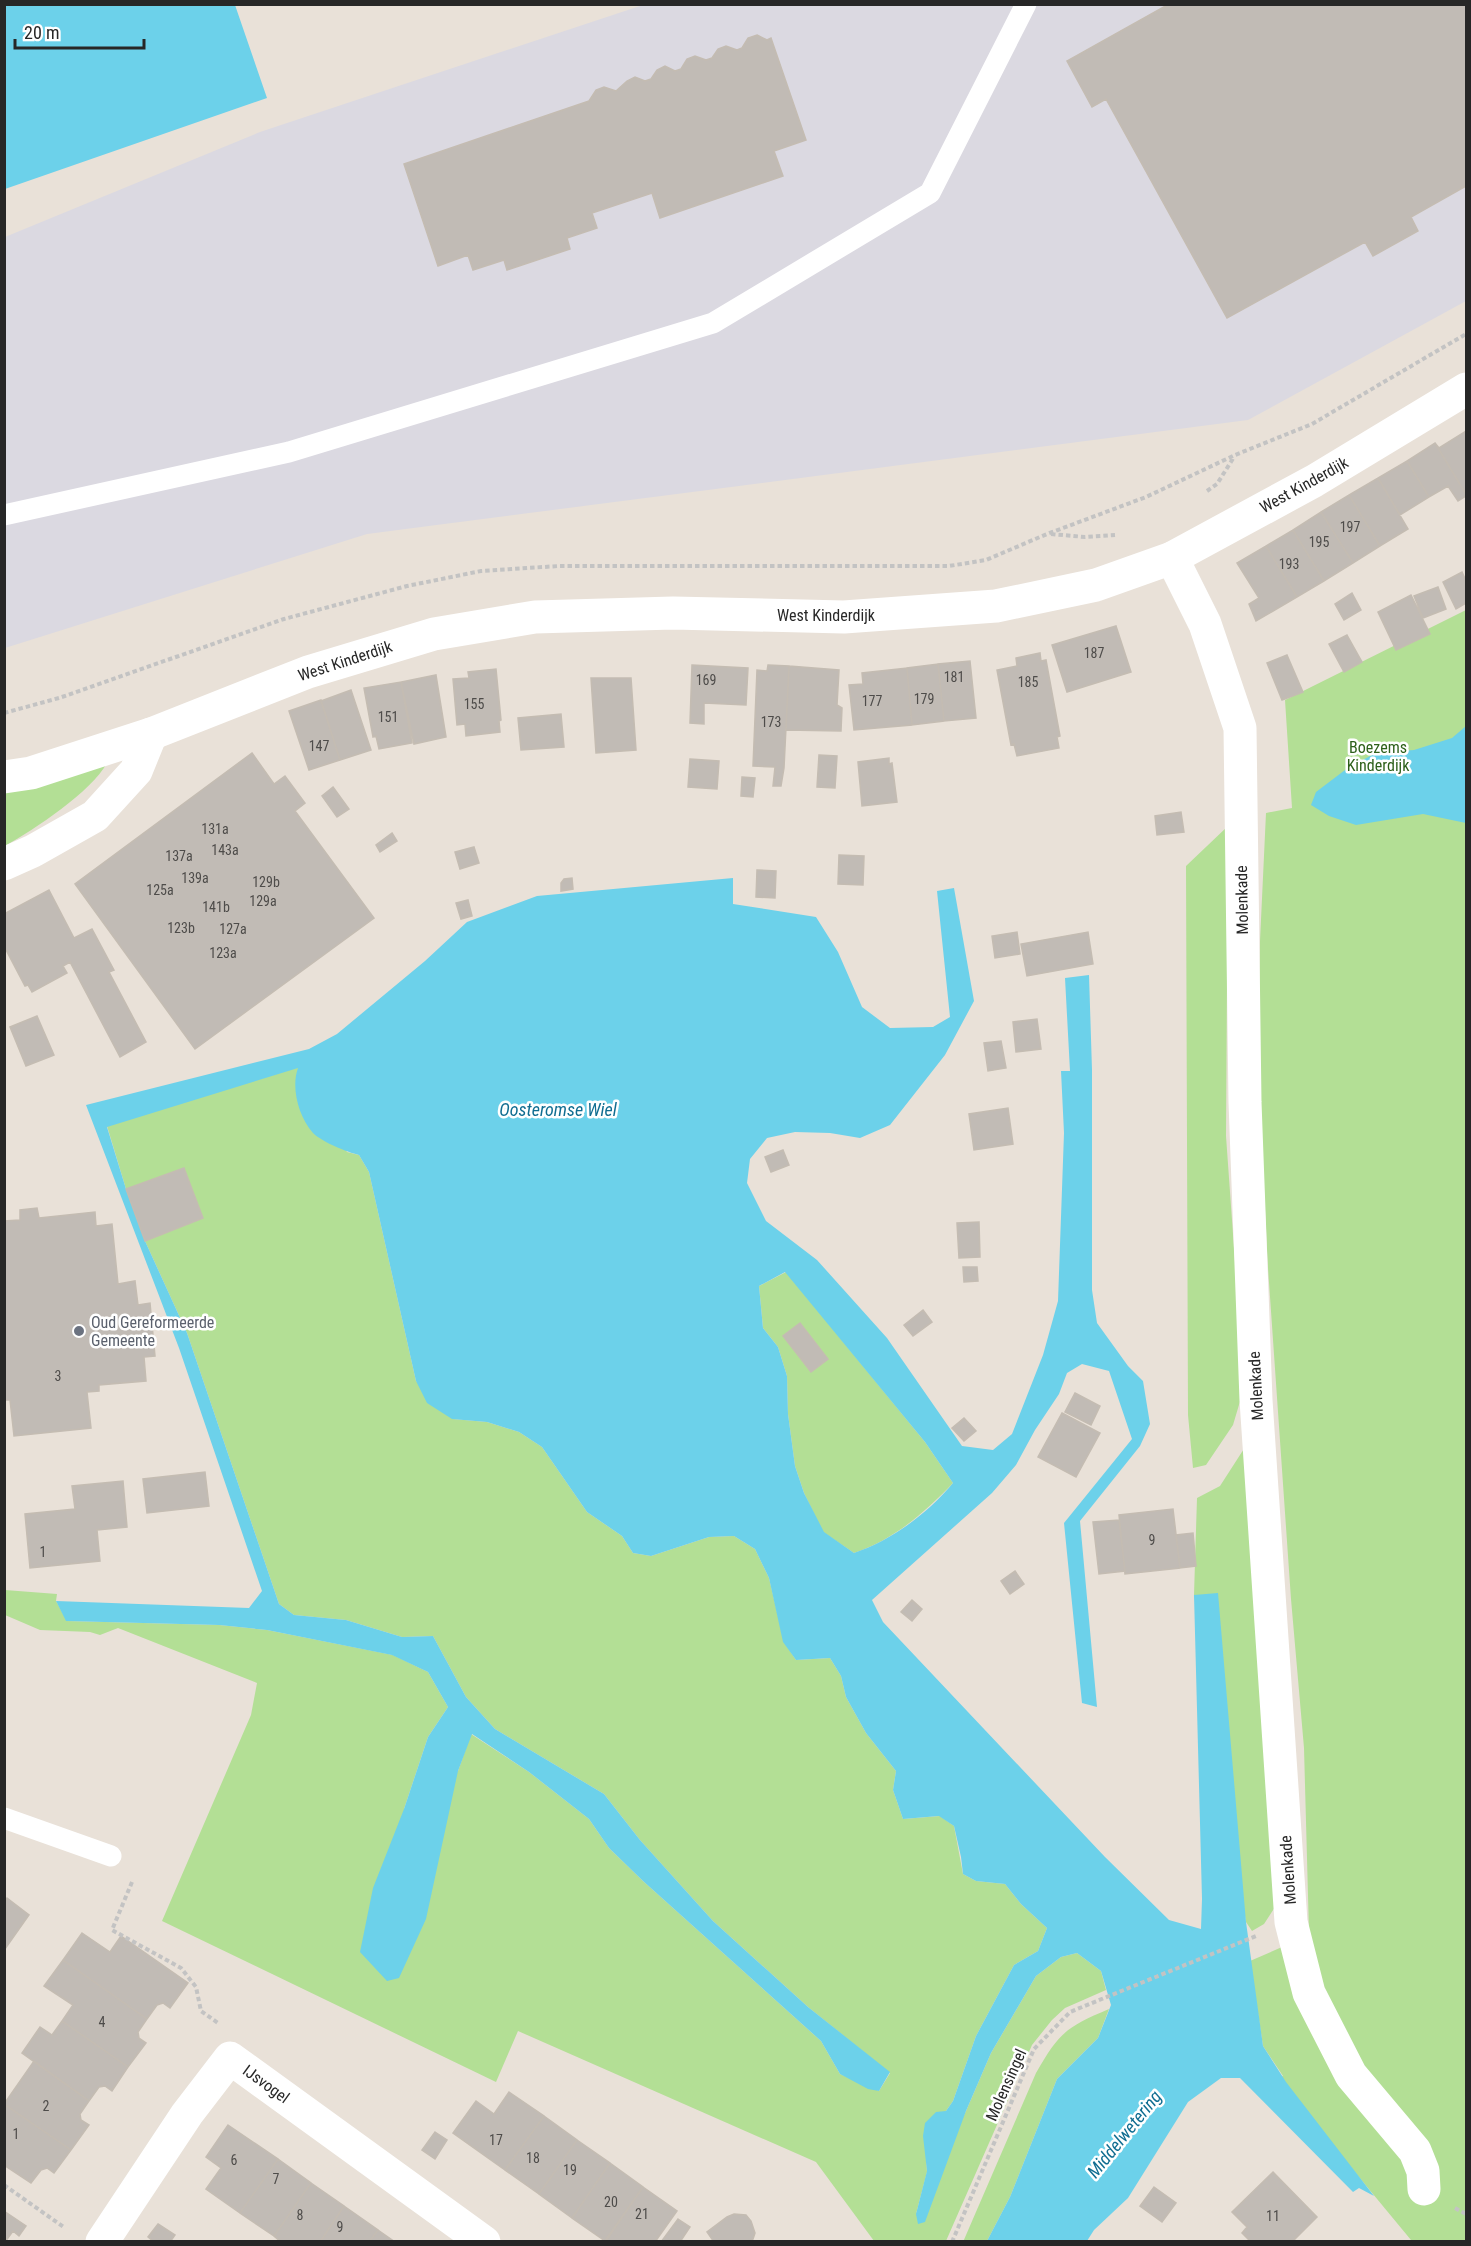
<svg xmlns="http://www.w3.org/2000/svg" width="1471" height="2246" viewBox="0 0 1471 2246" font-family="'Roboto Condensed',sans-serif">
	<rect width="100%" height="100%" fill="#e9e1d8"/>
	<path fill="#dbd9e1" d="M643 5H1466V301L1248 420 367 534 5 648V237L260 132Z"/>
	<path fill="#b3df95" d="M1466 610V2241H1409L1411 2240 1277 2078 1283 2076 1263 2046 1250 1961 1282 1947 1323 1986 1309 1932 1304 1748 1291 1599 1268 1268 1261 1131 1259 1040 1260 941 1266 813 1292 808 1285 700Z
		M107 763C91 792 35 829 5 846V792Z
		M1228 826 1226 1136 1244 1388 1233 1425 1206 1465 1193 1468 1188 1415 1186 866Z
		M299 1067 347 1152 359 1155 369 1172 416 1381 453 1419 487 1422 519 1432 542 1447 587 1512 622 1536 633 1553 651 1556 709 1537 734 1536 755 1549 769 1578 784 1642 796 1660 830 1658 841 1676 846 1697 866 1733 896 1771 893 1790 903 1819 940 1816 954 1826 963 1874 976 1881 1005 1884 1021 1904 1047 1928 1038 1951 1014 1965 976 2036 953 2101 946 2111 926 2156 927 2172 916 2214 966 2111 991 2053 1036 1976 1061 1957 1077 1953 1101 1971 1106 1990 1065 2008 1052 2020 1032 2045 946 2241H874L816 2162 518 2031 496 2082 162 1921 251 1715 257 1683 118 1628 100 1635 90 1632 40 1630 5 1615V1590L57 1594 56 1601 67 1621 219 1625 267 1630 393 1655 428 1672 448 1707 428 1737 404 1809 458 1771 471 1734 529 1772 589 1819 609 1848 643 1881 821 2041 840 2074 879 2091 890 2073 808 2007 713 1921 640 1840 604 1794 495 1729 466 1697 433 1636 402 1637 346 1620 294 1615 279 1604 187 1333 145 1241 126 1189 107 1126Z
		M786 1272 925 1442 953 1483C924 1513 895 1539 854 1553L823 1532 804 1493 795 1466 788 1414 787 1376 778 1347 763 1328 759 1286Z
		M1249 1441 1277 1904 1264 1924 1252 1931 1246 1922 1194 1595 1197 1498 1220 1486Z
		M1109 2009 1098 2038 1057 2079 1010 2197 987 2241 963 2242 1036 2073C1059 2033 1066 2027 1109 2009Z"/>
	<path fill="#6cd1ea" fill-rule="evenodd" d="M4 5H235L267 98 5 189Z
		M1466 726V823L1423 814 1356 825 1329 816 1311 805 1316 792 1349 767 1376 753 1414 750 1452 738Z
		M733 878V904L816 917 838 952 862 1007 890 1028 933 1027 950 1017 937 891 954 888 974 1001 945 1055 890 1125 860 1138 830 1133 795 1132 767 1138 750 1159 747 1183 766 1221 817 1260 887 1338 962 1446 993 1450 1012 1434 1043 1355 1058 1301 1064 1133 1061 1071H1070L1065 978 1089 975 1092 1070V1290L1097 1323 1128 1366 1143 1381 1150 1424 1140 1446 1080 1521 1097 1707 1082 1703 1064 1523 1132 1439 1109 1371 1082 1364 1067 1373 1059 1394 1035 1430 1016 1465 992 1493 872 1600 883 1622 1105 1857 1169 1920 1201 1929 1202 1899 1194 1595 1218 1593 1246 1922 1263 2046 1286 2082 1374 2196 1359 2188 1353 2192 1240 2078H1221L1188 2102 1128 2198 1094 2230 1087 2241H987L1010 2197 1057 2079 1098 2038 1111 2005 1101 1971 1077 1953 1061 1957 1036 1976 991 2053 966 2111 925 2222 918 2224 916 2214 927 2171 923 2136 925 2123 936 2112 946 2111 953 2101 976 2036 1014 1965 1038 1951 1047 1928 1021 1904 1005 1884 976 1881 963 1874 961 1857 954 1826 939 1816 903 1819 893 1790 896 1771 866 1733 846 1697 841 1676 830 1658 796 1660 783 1642 769 1578 755 1549 734 1536 709 1537 651 1556 633 1553 622 1536 587 1512 542 1447 519 1432 487 1422 452 1419 427 1403 416 1381 369 1172 359 1155C347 1152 322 1142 313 1133 298 1116 291 1087 298 1068L107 1127 126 1189 145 1241 187 1333 279 1604 294 1615 346 1620 402 1637 433 1636 466 1697 495 1729 604 1794 640 1840 713 1921 808 2007 890 2072 879 2091 868 2089 840 2074 821 2041 643 1881 609 1848 589 1819 529 1772 472 1734 458 1771 426 1919 399 1978 387 1981 360 1952 373 1888 404 1809 428 1737 448 1707 428 1672 392 1655 267 1630 219 1625 66 1621 56 1601 249 1608 262 1591 179 1348 86 1105 309 1049 337 1034 425 961 467 922 537 896ZM785 1272 925 1442 953 1483C927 1514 892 1540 854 1553L824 1532 804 1493 795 1466 788 1414 787 1376 778 1347 763 1328 759 1286Z"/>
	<path fill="#c1bbb5" stroke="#c4bcb2" stroke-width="1.5" d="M1169 4H1466V186L1411 217 1418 231 1373 256 1365 242 1227 318 1106 99 1092 107 1067 61Z
		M757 35 767 40 771 38 806 140 774 151 783 176 660 218 652 193 592 213 597 228 567 238 570 249 507 270 504 260 473 270 468 255 438 266 404 164 589 101 596 90 604 87 616 91 627 81 635 77 645 81 651 79 657 70 665 66 675 71 681 69 687 59 695 56 706 60 712 58 718 49 726 46 737 50 742 48 748 38Z
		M1466 431V489L1464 491 1435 443 1439 448Z
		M1435 443 1464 491 1466 496 1458 501 1448 486 1429 497 1407 461Z
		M1407 461 1429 497 1400 515 1378 478Z
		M1378 478 1408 529 1380 546 1349 495Z
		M1349 495 1380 546 1353 563 1321 512Z
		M1321 512 1353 563 1324 581 1293 530Z
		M1293 530 1324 581 1297 597 1266 546Z
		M1266 546 1297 597 1256 621 1249 604 1259 598 1237 563Z
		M1462 572 1466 581V603L1456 609 1443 582Z
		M1438 587 1446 609 1423 618 1414 596Z
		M1352 593 1361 610 1344 620 1335 604Z
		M1411 595 1430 634 1396 650 1378 612Z
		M1116 626 1131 672 1067 692 1052 645Z
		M1347 635 1362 662 1344 672 1329 644Z
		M1040 653 1041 661 1046 660 1060 736 1057 737 1059 748 1017 756 1014 744 1011 745 997 670 1017 666 1016 658Z
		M1287 655 1303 692 1282 700 1267 663Z
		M970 661 976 718 944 721 938 664Z
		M938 664 944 721 912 725 907 668Z
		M692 665 748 668 746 705 704 703V724L690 723Z
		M768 665 789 666 784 768 781 786H773L775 767 753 766 757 670 767 671Z
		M789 666 839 670 837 705 842 708 841 731 786 730Z
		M907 668 912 725 854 730 849 685 863 684 862 673Z
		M496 669 501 720 499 721 500 732 466 736 465 724 457 725 453 679 469 678 468 672Z
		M436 675 446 737 414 744 401 682Z
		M591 678H631L636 750 596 753Z
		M401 682 412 743 379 749 376 736 373 737 364 688Z
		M351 690 371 750 340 760 321 701Z
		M321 700 340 760 309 770 289 711Z
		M561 714 564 747 521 750 518 718Z
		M252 753 274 784 285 776 305 803 295 811 374 918 195 1049 75 884Z
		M819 755 837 756 835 788 817 787Z
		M889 758V764L892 763 897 802 862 806 858 762Z
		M690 759 719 761 717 789 688 787Z
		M742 777 755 778 753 797 741 796Z
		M333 787 349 809 337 817 322 796Z
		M1181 812 1184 832 1157 835 1155 816Z
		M392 833 397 841 380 852 376 845Z
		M474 847 479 863 460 869 455 852Z
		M839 855 864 856 863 885 838 884Z
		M757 870 776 871 775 898 756 897Z
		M572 878 573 889 561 891V883L564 879Z
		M49 890 74 938 92 929 114 970 109 972 146 1042 120 1057 70 962 63 966 67 973 32 992 28 985 25 986 4 946V914Z
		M468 900 472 916 461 919 456 903Z
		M1017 932 1020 954 995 958 992 936Z
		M1088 932 1093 964 1027 976 1021 944Z
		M37 1016 54 1055 26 1066 10 1027Z
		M1037 1019 1041 1049 1016 1052 1013 1022Z
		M1001 1041 1006 1068 988 1071 984 1043Z
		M1008 1108 1013 1144 974 1150 969 1114Z
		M783 1150 789 1165 771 1172 765 1157Z
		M184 1168 203 1218 145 1241 126 1189Z
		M37 1208 39 1218 95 1212 96 1226 112 1224 118 1284 135 1281 138 1305 150 1303 155 1356 144 1357 146 1381 99 1385V1391L87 1392 91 1428 14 1436 10 1400H4V1221L20 1220V1210Z
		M979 1222 980 1257 959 1258 957 1223Z
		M963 1267H977L978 1281 964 1282Z
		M923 1310 932 1322 913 1336 904 1325Z
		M800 1323 828 1359 811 1372 783 1336Z
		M1075 1393 1100 1406 1091 1425 1065 1412Z
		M1062 1413 1100 1433 1076 1477 1038 1457Z
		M964 1418 976 1431 964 1441 952 1428Z
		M205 1472 209 1506 147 1513 143 1479Z
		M123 1481 127 1527 97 1530 100 1561 30 1568 25 1514 75 1509 72 1486Z
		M1173 1509 1180 1568 1125 1574 1119 1515Z
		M1119 1520 1125 1571 1099 1574 1093 1522Z
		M1193 1533 1196 1566 1180 1568 1176 1535Z
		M1015 1571 1024 1584 1010 1594 1001 1581Z
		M912 1600 922 1609 912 1621 901 1612Z
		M7 1898 29 1915 5 1949 4 1902Z
		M82 1933 110 1952 121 1936 188 1983 170 2008 163 2003 157 2005 147 2019 63 1960Z
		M63 1960 147 2019 138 2032 139 2038 146 2043 128 2067 62 2021 73 2005 44 1986Z
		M62 2021 128 2067 112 2091 105 2086 99 2087 89 2101 22 2053 40 2027 52 2035Z
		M34 2061 89 2101 80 2114 81 2120 89 2125 71 2150 4 2104Z
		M509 2092 544 2116 505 2170 453 2133 476 2101 494 2114Z
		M4 2104 71 2150 54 2173 47 2168 41 2170 31 2183 4 2165Z
		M544 2116 577 2140 539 2194 505 2170Z
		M228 2125 278 2159 240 2213 206 2189 221 2168 206 2157Z
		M435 2132 447 2140 435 2159 422 2150Z
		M577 2140 610 2163 572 2218 539 2194Z
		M278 2159 311 2183 274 2236 240 2213Z
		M610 2163 643 2187 605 2241 572 2218Z
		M1273 2172 1317 2217 1292 2242H1251L1242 2233 1247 2227 1232 2212Z
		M311 2183 344 2206 320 2242H281L274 2236Z
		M643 2187 677 2211 655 2242H605Z
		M1154 2187 1176 2203 1162 2222 1140 2206Z
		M344 2206 378 2230 369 2242H320Z
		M4 2211 26 2226 19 2236 13 2231 5 2242Z
		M734 2214 746 2215 751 2221 755 2233 753 2239 750 2242H714L707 2232 727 2217Z
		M678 2219 690 2227 680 2242H661Z
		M158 2224 175 2235 170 2242H154L148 2237Z
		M378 2230 395 2242H369Z"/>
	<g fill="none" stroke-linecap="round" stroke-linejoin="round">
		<path stroke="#c3c3c3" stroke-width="4" stroke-dasharray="4.5 3" stroke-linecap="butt" d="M1207 491 1217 484 1234 457
			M1051 534 1085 537 1115 535
			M4 713 59 698 284 619 407 586 481 571 559 566H949L986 560 1047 534 1146 497 1235 455 1312 424 1466 334
			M132 1882 112 1930 181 1968 196 1987 201 2011 218 2023
			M4 2185 65 2228
			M1455 2208 1466 2214
			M952 2242 1034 2049 1070 2012 1256 1936"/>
		<path stroke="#fff" stroke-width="21" d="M4 515 289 452 713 323 930 193 1026 4
			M4 1818 111 1856"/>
		<path stroke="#fff" stroke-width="33" d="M1172 558 1205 624 1240 728 1245 1102 1256 1400 1291 1922 1309 1993 1351 2075 1415 2151 1423 2171 1424 2189
			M4 864 33 851 95 816 136 771 151 734
			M102 2242 187 2114 230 2058 484 2242"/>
		<path stroke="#fff" stroke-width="33" d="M4 777 31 773 151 734 308 672 434 634 535 617 673 613 844 617 996 606 1096 585 1172 558 1314 481 1466 389"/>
	</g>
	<circle fill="#6b7280" stroke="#fff" stroke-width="2" cx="79" cy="1331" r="6"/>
	<g text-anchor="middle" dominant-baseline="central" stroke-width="5" stroke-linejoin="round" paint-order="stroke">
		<g font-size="14" fill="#4e4c4a">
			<text x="1350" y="527">197</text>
			<text x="1319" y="542">195</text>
			<text x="1289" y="564">193</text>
			<text x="1094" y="653">187</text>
			<text x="954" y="677">181</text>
			<text x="706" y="680">169</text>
			<text x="1028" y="682">185</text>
			<text x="924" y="699">179</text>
			<text x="872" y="701">177</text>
			<text x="474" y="704">155</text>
			<text x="388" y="717">151</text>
			<text x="771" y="722">173</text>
			<text x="319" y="746">147</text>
			<text x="215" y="829">131a</text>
			<text x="225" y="850">143a</text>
			<text x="179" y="856">137a</text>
			<text x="195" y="878">139a</text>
			<text x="266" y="882">129b</text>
			<text x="160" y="890">125a</text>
			<text x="263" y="901">129a</text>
			<text x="216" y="907">141b</text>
			<text x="181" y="928">123b</text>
			<text x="233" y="929">127a</text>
			<text x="223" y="953">123a</text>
			<text x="58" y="1376">3</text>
			<text x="1152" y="1540">9</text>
			<text x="43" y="1552">1</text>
			<text x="102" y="2022">4</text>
			<text x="46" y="2106">2</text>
			<text x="16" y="2134">1</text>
			<text x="496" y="2140">17</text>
			<text x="533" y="2158">18</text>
			<text x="234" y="2160">6</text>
			<text x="570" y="2170">19</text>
			<text x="276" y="2179">7</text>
			<text x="611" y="2202">20</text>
			<text x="642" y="2214">21</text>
			<text x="300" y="2215">8</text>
			<text x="1273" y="2216">11</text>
			<text x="340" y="2227">9</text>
		</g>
		<g font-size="16" fill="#272727" stroke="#fff">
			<text transform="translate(1304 485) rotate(-29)">West Kinderdijk</text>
			<text x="826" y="615">West Kinderdijk</text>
			<text transform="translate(345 661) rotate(-18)">West Kinderdijk</text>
			<text transform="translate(1242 900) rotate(-91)">Molenkade</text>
			<text transform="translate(1256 1386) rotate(-93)">Molenkade</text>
			<text transform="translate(1288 1870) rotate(-94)">Molenkade</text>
			<text transform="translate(266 2084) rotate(36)">IJsvogel</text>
			<text transform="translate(1006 2085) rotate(-66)">Molensingel</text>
		</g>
		<g font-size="16" fill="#2d601a" stroke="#fff">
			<text x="1378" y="747">Boezems<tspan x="1378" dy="18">Kinderdijk</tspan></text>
		</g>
		<g font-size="16" fill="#5b616d" stroke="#fff" text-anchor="start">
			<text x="91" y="1322">Oud Gereformeerde<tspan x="91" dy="18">Gemeente</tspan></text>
		</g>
		<g font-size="18" font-style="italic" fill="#106d91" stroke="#fff">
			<text x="558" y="1109">Oosteromse Wiel</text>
			<text transform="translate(1124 2134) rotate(-51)">Middelwetering</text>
		</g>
	</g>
	<rect width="1471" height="2246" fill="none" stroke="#272727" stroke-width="12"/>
	<path d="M15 39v9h129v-9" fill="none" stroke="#272727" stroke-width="3"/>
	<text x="24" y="39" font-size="18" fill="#272727" stroke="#ffffff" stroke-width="4.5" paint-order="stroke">20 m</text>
</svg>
